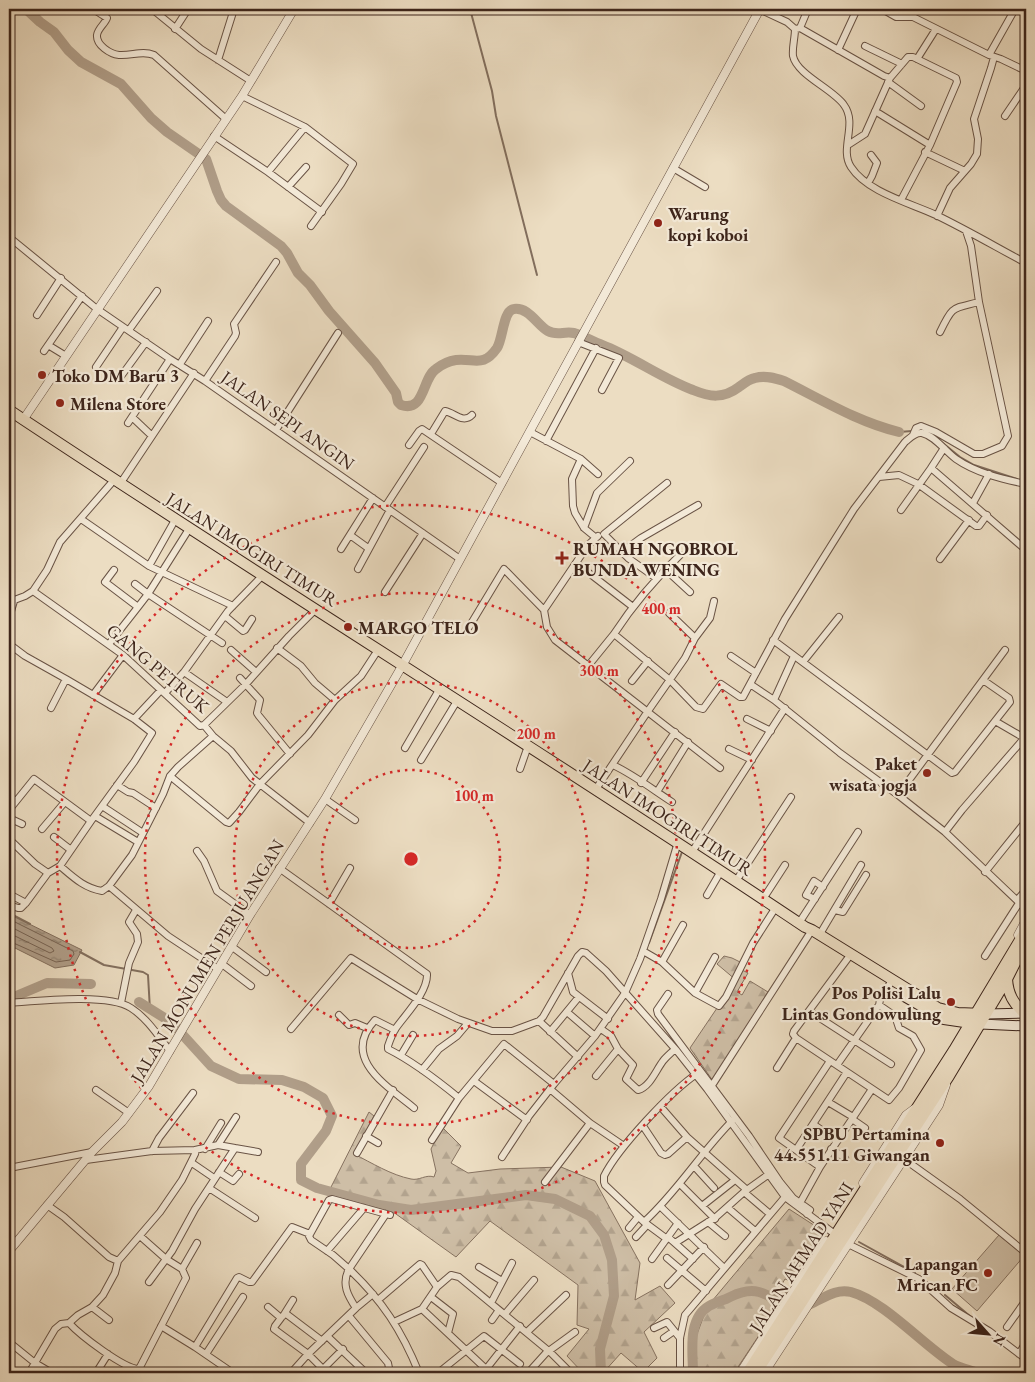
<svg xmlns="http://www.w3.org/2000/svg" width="1035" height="1382" viewBox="0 0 1035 1382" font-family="'EB Garamond',serif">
	<defs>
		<pattern id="forest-firs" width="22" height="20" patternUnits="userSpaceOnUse" patternTransform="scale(1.25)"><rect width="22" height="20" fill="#cebea6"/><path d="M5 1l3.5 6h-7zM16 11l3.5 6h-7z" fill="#b2a38e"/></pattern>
		<pattern id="water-ripples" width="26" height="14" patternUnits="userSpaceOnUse" patternTransform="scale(1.25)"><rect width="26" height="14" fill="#b09e89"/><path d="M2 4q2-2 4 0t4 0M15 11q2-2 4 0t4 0" fill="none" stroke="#90816f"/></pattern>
	</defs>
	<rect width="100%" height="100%" fill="#ecddc2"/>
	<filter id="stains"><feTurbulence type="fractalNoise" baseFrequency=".004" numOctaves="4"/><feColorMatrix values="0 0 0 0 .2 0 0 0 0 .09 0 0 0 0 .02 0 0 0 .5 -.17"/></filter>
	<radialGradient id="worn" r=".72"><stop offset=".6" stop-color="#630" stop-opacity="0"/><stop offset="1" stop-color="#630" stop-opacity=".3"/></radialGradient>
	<path fill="url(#forest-firs)" stroke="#867260" d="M724 956 732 958 744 964 742 970 748 973 737 992 742 995 750 981 768 992 713 1081 690 1048 736 980 717 964Z
		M369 1112 374 1116 354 1154C372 1163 391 1175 411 1179 419 1181 426 1174 434 1177L436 1171 431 1149 442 1127 461 1146 451 1163 468 1173 500 1169 561 1167 595 1181 640 1263 635 1300 660 1286 675 1303 644 1332 657 1358 643 1372 621 1353 603 1373H583L567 1356 589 1329 577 1325 578 1285 490 1221 456 1257 382 1204 329 1191Z
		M789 1209 826 1233 793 1282 785 1279 779 1289 787 1293 734 1373H693V1345L707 1307Z"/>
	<path fill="#cebea6" stroke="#867260" d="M999 1235 1024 1256 977 1311 952 1289Z"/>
	<path fill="url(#water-ripples)" stroke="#826e5d" d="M9 914 82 950 74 965 55 968 9 945Z"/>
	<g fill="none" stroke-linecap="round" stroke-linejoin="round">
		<path stroke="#766252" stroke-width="1" d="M9 919 73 951 74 954 70 960 56 962 9 941
			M9 926 52 948 54 951 50 953 15 936 9 935"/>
		<path stroke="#826e5d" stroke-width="2" d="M470 9 492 91 496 116 537 275
			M899 432 912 431
			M939 440 960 457 974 465 1017 479
			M9 913 30 924
			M649 943 682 852
			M80 952 104 965 143 972 148 975 150 1010
			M859 1242 915 1273
			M945 1295 971 1317"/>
		<path stroke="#b09e89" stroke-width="10" d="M26 9 40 22 54 32 68 50 81 62 121 84 151 118 167 132 206 159 217 191 221 200 226 206 281 246 287 253 298 273 310 285 329 311 375 363 396 393 398 402 401 405C425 413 422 378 436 369 441 365 449 361 456 360 475 358 483 368 497 348 503 339 503 310 514 309 529 307 537 325 548 331 557 336 564 331 574 333 583 336 592 341 602 345 633 357 661 378 693 390 710 397 723 399 739 387 743 384 749 379 755 378 765 375 775 378 784 381 822 400 858 422 899 432
			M9 999 47 983 91 984
			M139 1002 171 1022 211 1066 239 1079 282 1080 304 1087 323 1098 332 1116 326 1131 301 1164V1180L317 1188 379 1205 411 1210 526 1195 555 1199 590 1216 604 1235 612 1260 614 1296 600 1349 601 1373
			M693 1373C693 1352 687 1319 709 1306 714 1303 720 1301 726 1299 736 1294 747 1289 759 1292 771 1295 784 1307 797 1307 816 1307 830 1287 851 1292 884 1301 923 1345 953 1364 960 1368 970 1370 978 1373"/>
		<g stroke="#695345" stroke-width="8">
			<path id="minor" d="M93 9 107 18C105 24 98 28 97 35 96 45 110 54 119 55 132 56 142 50 154 55L226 119
				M152 9 201 49 251 81
				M759 9 787 22 795 29C795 38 792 47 793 56 797 75 833 89 844 105 858 124 839 149 851 167 867 192 910 203 936 215 967 230 996 247 1026 263
				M882 9 896 17H913L989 55 1001 59 1026 71
				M800 28 884 76 890 78
				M175 29 188 9
				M796 29 800 28 808 9
				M865 46 902 64
				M838 50 857 9
				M989 55 1015 9
				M917 59 936 29
				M218 60 234 9
				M888 82 921 106
				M242 96 305 127 353 164 341 184 311 226
				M875 111 930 145
				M1005 116 1026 85
				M214 136 268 172 322 212
				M848 145 865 134 890 78 908 57H913L956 78 957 82 930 145 901 200
				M925 152 965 171
				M673 168 705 187
				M268 172 305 127
				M868 183 872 176 877 163 871 155
				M288 187 306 167
				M937 216 950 188 971 164 977 154 978 139 974 119 991 68 994 57
				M9 237 97 309 170 359 205 381 460 559
				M37 315 61 278
				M129 330 157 291
				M940 332C953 305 952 309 979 302
				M578 342 619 358 602 390
				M48 345 66 356
				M44 351 82 296
				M180 364 208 321
				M96 367 123 327
				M119 379 146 342
				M205 381 235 336 236 333 234 324 276 262
				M132 417 152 436
				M128 423 170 359
				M276 430 338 333
				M530 432 581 459 572 479 573 506 575 513 584 528 595 537
				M431 434 445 411C455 413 463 424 472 415
				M913 435 916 428 921 426 936 432 974 454H983L1002 446 1008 436 979 302 971 246 966 231
				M546 441 596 348
				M409 445 419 431 422 429 502 483
				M581 459 598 474
				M931 468 944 448
				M879 477 899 475 918 484 976 526H979L987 515
				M120 484 194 373
				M973 503 989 474
				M385 507 424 447
				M901 510 931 468 1026 550
				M81 519 149 566 233 606
				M584 528 597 493 630 461
				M189 529 148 594 222 643
				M350 535 368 548
				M341 549 373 498
				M622 552 641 538 698 505
				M680 555C655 579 633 605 614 634L670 680 696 707 703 709 721 684 740 697H743L785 619 854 509 905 442C910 438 915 432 922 433 935 436 945 451 956 459 976 473 1002 479 1026 484
				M940 559 969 520
				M576 563 633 607
				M149 566 175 520
				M358 569 390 510
				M665 569 690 592
				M114 570 105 582 138 607 148 594 135 584
				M656 578 628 558 604 534 667 483
				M33 591 123 655 200 726 204 725 246 684 289 636 316 609
				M385 592 423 533
				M9 602 25 596 33 591 47 570 60 542 114 480
				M544 610 588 545 598 536
				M669 613 695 638
				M225 616 243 631 245 630 252 619
				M9 618 14 601
				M469 627 504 569 544 610 547 627 555 640 720 768
				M773 640 952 773 955 772 1010 702 1009 698 983 680
				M9 644 25 656 66 679
				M109 644 138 607
				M277 648 301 666 315 683 335 700
				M231 650 256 672
				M731 656 756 673
				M803 662 839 617
				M588 666 614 634
				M240 678 260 700 257 713 259 716 290 754
				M632 681 648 661
				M750 684 774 700 840 753 898 795 945 832 1026 909
				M165 693 184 672
				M93 695 123 655
				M774 700 794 656
				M227 702 184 672 228 611 263 575
				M134 719 161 690
				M747 719 771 731
				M995 721 1026 739
				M204 725 213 736 231 751 252 778 310 823
				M213 736 178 767 170 776 163 794 132 855 109 886 168 936 218 969
				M405 748 439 690
				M729 749 752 760
				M1025 758 1026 759
				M421 760 457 701
				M613 765C634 775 652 789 672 802
				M520 769 528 746
				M170 776 226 822 229 823 239 812 260 784 308 735 335 700 361 676 378 650
				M641 783 675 732
				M117 785 128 792 133 793 156 808
				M596 789 648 711 685 658 695 638 710 618 714 601
				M657 792 688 742
				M9 795 15 801
				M898 795 1005 650
				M325 799 355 820
				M102 806 143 833
				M9 810 34 779 91 821 134 762 152 733 134 719 66 679 51 708
				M95 816 138 842
				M9 818 22 824
				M42 829 64 803
				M945 832 962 810 1026 736
				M54 837 71 850
				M9 839 35 864 48 873
				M197 851 204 861 217 891 250 915
				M692 852 785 708
				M60 866 91 821
				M279 868 427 974C428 992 405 1015 396 1028 392 1034 390 1040 388 1046V1049C414 1062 437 1080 459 1098L504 1044 554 1084
				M985 872 1026 821
				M736 881 791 797
				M9 894 26 903
				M707 895 721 871
				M763 899 785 865
				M815 899 806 895 814 881 823 887
				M1017 900 1026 890
				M329 904 350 868
				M9 905 18 908H21L26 903 48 873 60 866C73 877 84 888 102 891L109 886
				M835 910 843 912 866 875
				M799 923 858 832
				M820 934 861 865
				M231 946 266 972
				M643 951 662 962 695 993 719 1006 726 997 753 943 776 907
				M985 956 1019 903
				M662 962 683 925
				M222 964 251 986
				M568 973 573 992 608 1019
				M695 993 715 957
				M668 994 657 1010 658 1014 749 1136 780 1182 793 1198 810 1210 807 1214
				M9 1003C38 1001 108 993 131 1008 147 1018 159 1037 170 1051
				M121 1003 129 963 138 942 137 934 129 922 136 910
				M809 1011 891 1064
				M567 1012 595 1036
				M339 1015 349 1025 355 1023 367 1028
				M539 1021 578 1057
				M291 1029 351 958 417 999 458 1019 492 1031H512L539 1021 543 1017 578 956 582 952 586 953 606 971 677 1051 707 1089 785 1197 832 1232
				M601 1029 611 1036 618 1049 633 1065 626 1079 638 1090C650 1087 656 1070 663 1061 666 1057 671 1053 675 1049
				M395 1030 375 1020C340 1058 387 1086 414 1108
				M550 1032 578 998
				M401 1055 413 1035
				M830 1061 779 1138 820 1167 872 1089
				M837 1065 879 1005 880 1000 892 980
				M777 1068 796 1038
				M422 1070 439 1049 457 1036 468 1023
				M847 1072 889 1100 899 1088 921 1050 913 1036 899 1028 895 1016 879 1005
				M596 1076 618 1049
				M474 1081 527 1120
				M550 1089 590 1123 624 1146
				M708 1089 711 1087 812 930
				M96 1090 129 1113
				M828 1102 853 1117
				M660 1106 687 1137 747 1190
				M852 1119 865 1128
				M813 1124 837 1141
				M643 1126 661 1153 665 1155 668 1154 687 1137
				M366 1136 378 1143
				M432 1140 459 1098
				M218 1145 236 1117
				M205 1149 221 1123
				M831 1149 845 1158
				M195 1150 218 1145 235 1148
				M796 1150 847 1072 796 1038 793 1034 794 1031 851 954
				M152 1151 159 1138 193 1093
				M357 1153 393 1090
				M502 1157 529 1116 554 1084 595 1036 625 993 640 959 661 899 678 842
				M904 1159 960 1199 1026 1253
				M192 1163 214 1178
				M694 1166 714 1188
				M9 1168 92 1152
				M219 1172 233 1181 239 1174
				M545 1182 590 1123
				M680 1184 715 1219
				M209 1188 255 1218
				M744 1192 770 1214
				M800 1203 820 1167
				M47 1205 64 1217 109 1257 118 1261
				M702 1206 735 1180
				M661 1207 724 1268
				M728 1208 755 1231
				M386 1214 349 1269C382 1300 402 1331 419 1373
				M644 1222C678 1191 701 1152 733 1120
				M708 1222 725 1236
				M629 1228 638 1217
				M636 1237 647 1225
				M668 1237 693 1259
				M667 1239 644 1222 605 1185 604 1182V1176C618 1148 671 1091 698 1073
				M675 1243 716 1217 744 1192 769 1174
				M848 1244 919 1279 951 1308 989 1331 1026 1359
				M327 1251 364 1208
				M667 1258 706 1291
				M652 1259 678 1223
				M479 1267 502 1281
				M182 1269 197 1243
				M149 1282 172 1251 195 1209 235 1148 258 1152
				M668 1285 704 1247
				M431 1297 453 1314 448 1333
				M378 1300 420 1264 422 1265 437 1287
				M491 1303 512 1263
				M92 1307 109 1320
				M268 1307 281 1318 275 1326 274 1329 308 1354 327 1373
				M356 1308 373 1294
				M285 1313 322 1341
				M505 1314 534 1280
				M283 1316 293 1300
				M349 1316 388 1363 390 1373
				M492 1320 499 1310
				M394 1322 422 1309
				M69 1323C80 1335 124 1369 139 1369L186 1278 182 1269 166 1259 140 1236
				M161 1326 195 1347 233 1373
				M1007 1327 1026 1300
				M654 1328 667 1322 680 1338
				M527 1332 566 1295
				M327 1336 366 1373
				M664 1338 674 1331
				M9 1342 35 1363 52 1373
				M195 1347 237 1278 239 1277 249 1282H252L292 1227 310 1234
				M206 1354 243 1297
				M1019 1354 1026 1342
				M323 1369 343 1349
				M486 1369 422 1309 437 1287 451 1275 459 1277 550 1352 571 1373
				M29 1373 55 1329 61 1324 69 1323 78 1315 92 1307 103 1295 115 1273 118 1261 160 1212 182 1180 195 1154V1150L152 1151 86 1160
				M96 1373 108 1354
				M291 1373 308 1354 356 1308C348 1296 341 1284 349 1269L333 1255 311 1240 309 1236 329 1200 332 1199 390 1215
				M438 1373 484 1336 520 1364
				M483 1373 520 1326
				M528 1373 546 1353 575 1332
				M680 1373V1338L685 1315 785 1197"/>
		</g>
		<g stroke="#695345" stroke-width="9">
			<path id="tertiary" d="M23 420 242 96 294 9
				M1018 935 1026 920
				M863 1183 906 1115 914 1109
				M9 1251 92 1152 122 1122 149 1086 250 915 325 799 402 666 760 9
				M740 1373 826 1241
				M764 1373 939 1105 946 1085"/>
		</g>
		<g stroke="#3d251b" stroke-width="11">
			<path id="secondary" d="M987 1014 1026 1013
				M981 1024 1026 1026"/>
		</g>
		<g stroke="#3d251b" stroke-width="12">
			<path id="primary" d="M9 410C272 585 542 751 805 927L812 930 938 1008 958 1013 984 1014
				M906 997 944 1019 978 1024"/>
		</g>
		<g stroke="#3d251b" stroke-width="12">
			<path id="trunk" d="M1007 979C1008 994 1013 1003 1024 1013
				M747 1373 954 1050 1026 930
				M756 1373 949 1076 1007 979 1026 941"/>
		</g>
		<use href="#minor" stroke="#f3e9d7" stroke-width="6"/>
		<use href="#tertiary" stroke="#f3e9d7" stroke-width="8"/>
		<use href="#secondary" stroke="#f3e9d7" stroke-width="9"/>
		<use href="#primary" stroke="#ecddc2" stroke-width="10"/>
		<use href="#trunk" stroke="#ecddc2" stroke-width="10"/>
	</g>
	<g fill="none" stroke="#d62828" stroke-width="2.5" stroke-dasharray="2.5 5">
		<circle cx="411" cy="859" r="89"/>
		<circle cx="411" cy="859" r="177"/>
		<circle cx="411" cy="859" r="266"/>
		<circle cx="411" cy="859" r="354"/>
	</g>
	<g fill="#8f2418" stroke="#f3e9d7" stroke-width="2">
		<circle cx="658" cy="223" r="5"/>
		<circle cx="42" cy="375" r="5"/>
		<circle cx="60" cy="403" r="5"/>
		<path d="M559.5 550.5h5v5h5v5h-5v5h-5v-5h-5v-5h5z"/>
		<circle cx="348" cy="627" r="5"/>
		<circle cx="927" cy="773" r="5"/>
		<circle cx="951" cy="1002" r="5"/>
		<circle cx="940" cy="1143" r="5"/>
		<circle cx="988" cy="1273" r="5"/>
	</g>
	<g text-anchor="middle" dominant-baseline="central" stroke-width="4.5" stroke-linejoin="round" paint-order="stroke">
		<g font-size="18" font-weight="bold" fill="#3d251b" stroke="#f3e9d7" text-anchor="start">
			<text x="668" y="213">Warung<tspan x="668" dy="21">kopi koboi</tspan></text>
			<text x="52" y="375">Toko DM Baru 3</text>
			<text x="70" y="403">Milena Store</text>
			<text x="573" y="548">RUMAH NGOBROL<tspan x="573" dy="21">BUNDA WENING</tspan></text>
			<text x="358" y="627">MARGO TELO</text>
			<text x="917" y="763" text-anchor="end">Paket<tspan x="917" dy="21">wisata jogja</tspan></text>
			<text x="941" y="992" text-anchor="end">Pos Polisi Lalu<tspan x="941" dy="21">Lintas Gondowulung</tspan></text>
			<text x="930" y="1133" text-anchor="end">SPBU Pertamina<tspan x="930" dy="21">44.551.11 Giwangan</tspan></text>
			<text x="978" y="1263" text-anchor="end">Lapangan<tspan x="978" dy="21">Mrican FC</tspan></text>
		</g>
		<g font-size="18" fill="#3d251b" stroke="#f3e9d7">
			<text transform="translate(288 420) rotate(35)">JALAN SEPI ANGIN</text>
			<text transform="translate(252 549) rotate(32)">JALAN IMOGIRI TIMUR</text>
			<text transform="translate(158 668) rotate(40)">GANG PETRUK</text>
			<text transform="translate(668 817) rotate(33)">JALAN IMOGIRI TIMUR</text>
			<text transform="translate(207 961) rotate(-59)">JALAN MONUMEN PERJUANGAN</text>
			<text transform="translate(801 1257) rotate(-57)">JALAN AHMAD YANI</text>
		</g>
	</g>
	<circle cx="411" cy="859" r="8" fill="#d62828" stroke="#f3e9d7" stroke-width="2.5"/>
	<g font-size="15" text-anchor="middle" font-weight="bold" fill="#d62828" stroke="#f3e9d7" stroke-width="4.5" stroke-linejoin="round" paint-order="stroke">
		<text x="661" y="614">400 m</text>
		<text x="599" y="676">300 m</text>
		<text x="536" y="739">200 m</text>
		<text x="474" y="801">100 m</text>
	</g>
	<rect width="1035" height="1382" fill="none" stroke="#ecddc2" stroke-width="30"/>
	<rect x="10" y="10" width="1015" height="1362" fill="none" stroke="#3d251b" stroke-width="2.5"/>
	<rect x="15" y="15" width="1005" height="1352" fill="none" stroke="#3d251b"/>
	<g transform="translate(988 1334) rotate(117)" stroke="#f3e9d7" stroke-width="4" paint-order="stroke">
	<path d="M0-4L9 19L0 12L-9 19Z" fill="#3d251b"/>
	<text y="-8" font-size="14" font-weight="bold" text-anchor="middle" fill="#3d251b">N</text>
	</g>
	<rect width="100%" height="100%" filter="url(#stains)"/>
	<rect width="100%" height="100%" fill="url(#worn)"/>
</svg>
